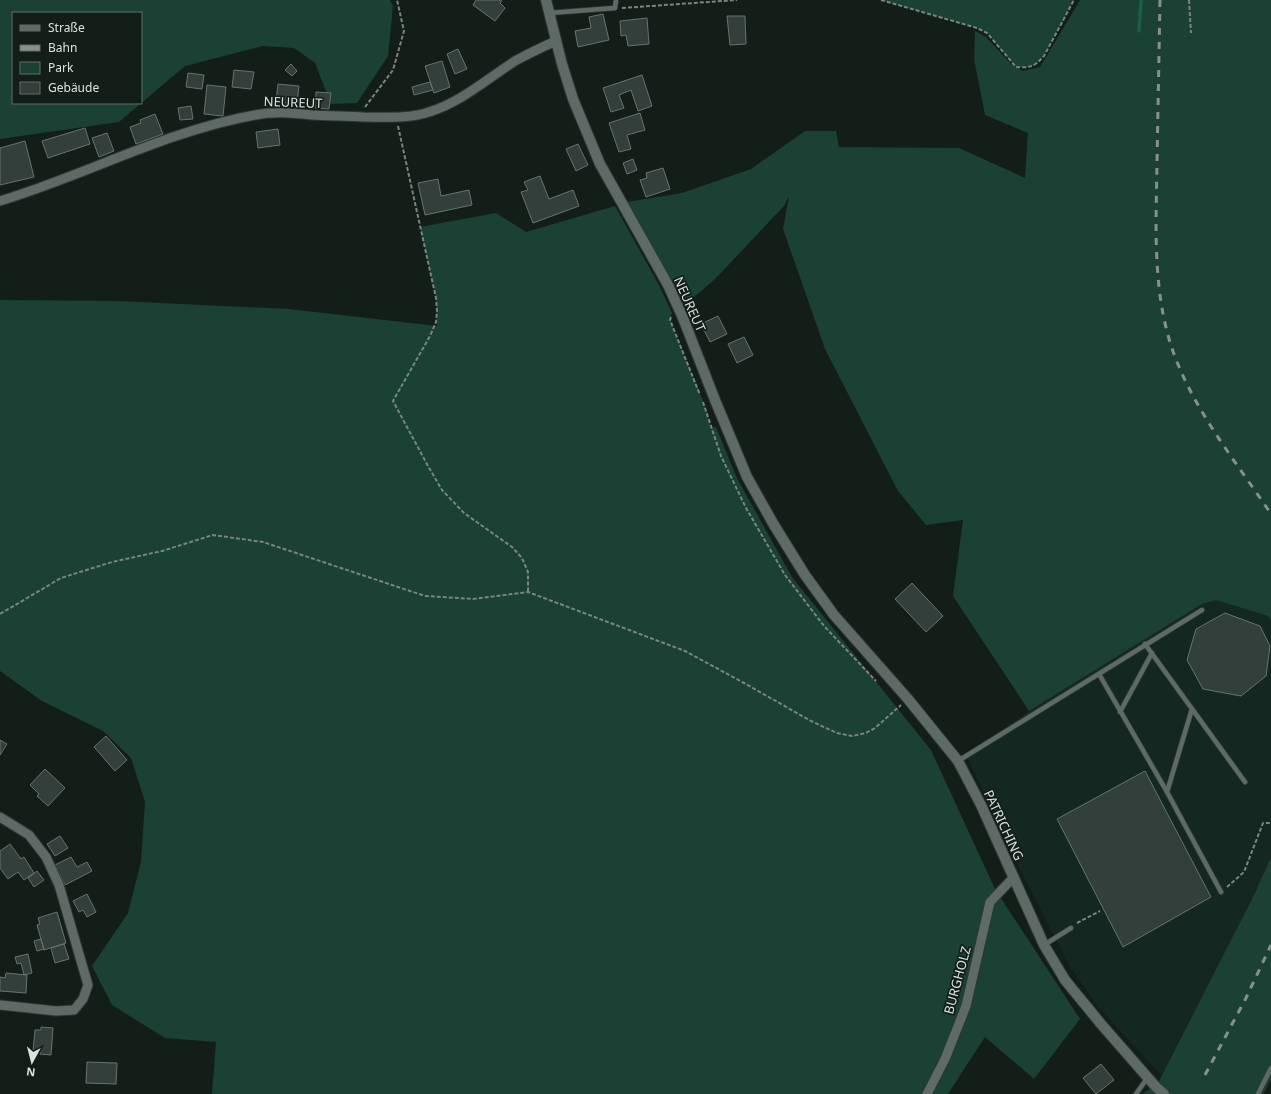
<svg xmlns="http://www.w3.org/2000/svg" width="1271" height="1094" viewBox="0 0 1271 1094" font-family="'Noto Sans',sans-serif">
	<rect width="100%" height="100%" fill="#131e19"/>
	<path fill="#142720" d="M1216 600 1268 616 1271 621V857L1254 895 1162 1076 1099 1008 1071 968 1007 844 966 755 1029 711 1202 604Z"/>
	<path fill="#1a4133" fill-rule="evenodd" d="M0 0H390L393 6 388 56 357 103 331 104 315 63 294 48 263 46 185 66 119 122 0 139ZM13 13H141V103H13Z
		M881 0H1074L1044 56C1034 68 1030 68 1016 67L987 33 977 28Z
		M1080 0H1271V621L1268 616 1216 600 1202 604 1029 711 953 596 963 520 926 525 898 491 825 349 783 229 789 196 784 206 716 278 684 306 627 202 682 193 751 169 805 131H836L839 147 959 148 1025 178 1028 133 985 115 974 59 975 31 986 37 1012 65 1023 71 1040 67Z
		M615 206 659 285 672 313 670 320 704 403 711 428 716 427 737 478 792 577 931 750 995 889 1080 1019 1034 1079 985 1037 948 1094H212L216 1042 165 1038 112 1005 92 966 128 913 141 862 145 802 131 758 103 731 42 701 0 671V300L118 301 289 309 437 326 436 298 420 227 496 213 526 232Z
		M1271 857V1079L1263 1094H1143L1146 1091 1156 1087 1254 895Z"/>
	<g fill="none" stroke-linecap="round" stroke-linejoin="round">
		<path stroke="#195e49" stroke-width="3.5" d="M1139 31 1141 0"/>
	</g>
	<path fill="#333f3a" stroke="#66736e" d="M476 0H502L500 3 505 8 495 21 473 5Z
		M603 14 609 40 578 47 575 31 591 28 589 17Z
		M727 16H745L746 44 730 45Z
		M647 18 649 44 628 46 626 35 621 36 620 21Z
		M458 49 467 69 455 74 447 54Z
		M442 61 450 87 434 93 425 66Z
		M291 64 297 71 292 76 285 70Z
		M234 70 254 72 251 89 232 87Z
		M188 73 204 75 202 89 186 87Z
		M642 75 652 106 638 111 631 90 619 95 624 108 611 112 603 88Z
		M430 82 433 90 414 95 412 87Z
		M278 84 299 86 297 104 276 102Z
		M207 85 226 87 223 116 204 114Z
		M316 92 331 93 329 109 315 108Z
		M191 106 193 119 180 120 178 108Z
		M640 113 645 130 627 135 631 149 619 152 609 123Z
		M155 114 163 134 136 144 130 127 141 123 140 120Z
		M85 128 90 144 48 158 42 141Z
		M278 129 280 145 258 148 256 132Z
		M107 133 114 151 99 157 92 138Z
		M25 141 34 177 0 185V148Z
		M578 144 588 165 576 171 566 149Z
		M633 159 637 170 627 174 623 163Z
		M663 168 670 189 646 197 640 180 647 178 646 173Z
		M540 176 549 199 573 190 579 206 533 223 521 192 528 190 524 182Z
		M438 179 441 196 469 190 472 205 425 215 418 183Z
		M718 316 727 334 710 342 701 324Z
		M744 337 753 355 737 363 728 344Z
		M912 583 943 616 926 632 895 599Z
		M1225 613 1260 626 1270 646 1266 676 1241 696 1203 689 1187 660 1196 629Z
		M106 736 127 760 115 771 94 747Z
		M0 740 7 744 0 755Z
		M45 769 65 788 48 806 37 796 39 794 30 785Z
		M1145 771 1211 897 1123 947 1057 819Z
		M60 836 68 848 55 856 47 844Z
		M10 844 21 859 24 857 34 873 24 880 18 872 8 879 0 868V851Z
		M71 857 77 867 87 862 92 871 65 885 55 865Z
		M37 871 44 880 34 887 28 878Z
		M87 894 96 912 87 917 83 910 79 912 73 901Z
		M57 912 66 943 44 950 37 925 40 924 38 918Z
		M41 939 44 949 37 951 34 941Z
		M64 944 69 959 55 963 51 948Z
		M28 954 32 973 24 975 21 963 17 964 15 957Z
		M6 973 27 975 26 993 0 991V977L5 978Z
		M41 1027 53 1028 51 1055 40 1054V1052L33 1051 35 1030H41Z
		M87 1062 117 1063 116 1084 86 1083Z
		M1101 1064 1114 1080 1096 1094 1083 1078Z"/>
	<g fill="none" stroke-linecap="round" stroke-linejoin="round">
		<g stroke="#313835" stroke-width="6">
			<path id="service" d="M549 13 615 8 616 0
				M1145 644 1245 782
				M1099 674 1167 792 1221 892
				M1120 712 1152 653
				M958 761 1202 610
				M1167 792 1192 709
				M1044 945 1071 928
				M1136 1094 1148 1077
				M1258 1094 1271 1068"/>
		</g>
		<g stroke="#313835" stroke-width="11">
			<path id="minor" d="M0 201C86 175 166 131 255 115 274 111 293 113 312 115 329 116 346 116 364 117 386 117 408 119 429 112 461 102 487 79 515 61 528 54 542 47 556 41
				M0 817 29 835 46 857 59 885 88 985 83 999 74 1010 56 1011 0 1005
				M927 1094 945 1059 966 1006 990 902 1014 877"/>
		</g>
		<g stroke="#313835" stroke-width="12">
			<path id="tertiary" d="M546 0 562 64 573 99 600 164 668 285 683 318 715 400 747 477 774 525 805 575 834 615 908 699 958 761 981 805 1044 945 1065 980 1101 1024 1156 1087 1164 1094"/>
		</g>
		<path stroke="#7a8480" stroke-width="2" stroke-dasharray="4 2" stroke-linecap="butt" d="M881 0 977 28 987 33 1016 67C1030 68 1034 67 1044 56L1074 0
			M1189 0 1191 33
			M622 8 737 0
			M365 107 393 70 404 31 397 0
			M398 126 436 298 437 311 436 322 430 336 393 401 428 466 442 490 464 513 512 547 522 558 528 572V592
			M671 317 670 320 700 395
			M703 402 721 456 746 508 785 575 824 626 876 681
			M0 614 61 578 112 562 162 551 213 535 263 542 425 596 473 599 528 592 685 651 744 683 811 721 837 733 852 736 866 733 875 728 901 705
			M1227 887 1244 872 1263 823H1271
			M1077 923 1100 911"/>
		<use href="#service" stroke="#5d6a65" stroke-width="4.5"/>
		<use href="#minor" stroke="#5d6a65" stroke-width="9"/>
		<use href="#tertiary" stroke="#5d6a65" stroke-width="10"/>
		<path stroke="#87908c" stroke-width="3" stroke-dasharray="7 7" stroke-linecap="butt" d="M1160 0C1159 54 1158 109 1157 163 1156 226 1152 294 1174 354 1195 412 1237 463 1271 514
			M1205 1075 1246 998 1271 945"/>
	</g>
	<g text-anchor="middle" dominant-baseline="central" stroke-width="3.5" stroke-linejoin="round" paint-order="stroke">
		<g font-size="13" fill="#dae2df" stroke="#131e19">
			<text transform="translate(293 102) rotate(2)">NEUREUT</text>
			<text transform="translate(690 304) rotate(66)">NEUREUT</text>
			<text transform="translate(1004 825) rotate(65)">PATRICHING</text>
			<text transform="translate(957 980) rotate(-75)">BURGHOLZ</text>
		</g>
	</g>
	<rect x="12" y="12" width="130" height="92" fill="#131e19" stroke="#636c68"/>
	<rect x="20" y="25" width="20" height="6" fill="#5d6a65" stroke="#636c68"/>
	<text x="48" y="32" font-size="12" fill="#dae2df">Straße</text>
	<rect x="20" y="45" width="20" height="6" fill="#87908c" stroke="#636c68"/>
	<text x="48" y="52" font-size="12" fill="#dae2df">Bahn</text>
	<rect x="20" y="62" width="20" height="12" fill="#1a4133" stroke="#636c68"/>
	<text x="48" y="72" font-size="12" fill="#dae2df">Park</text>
	<rect x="20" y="82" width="20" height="12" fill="#333f3a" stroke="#636c68"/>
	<text x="48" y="92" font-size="12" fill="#dae2df">Gebäude</text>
	<g transform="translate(32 1062) rotate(187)" stroke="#131e19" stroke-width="3" paint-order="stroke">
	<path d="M0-3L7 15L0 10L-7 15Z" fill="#dae2df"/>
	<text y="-6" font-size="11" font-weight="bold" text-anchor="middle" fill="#dae2df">N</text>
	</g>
</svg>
